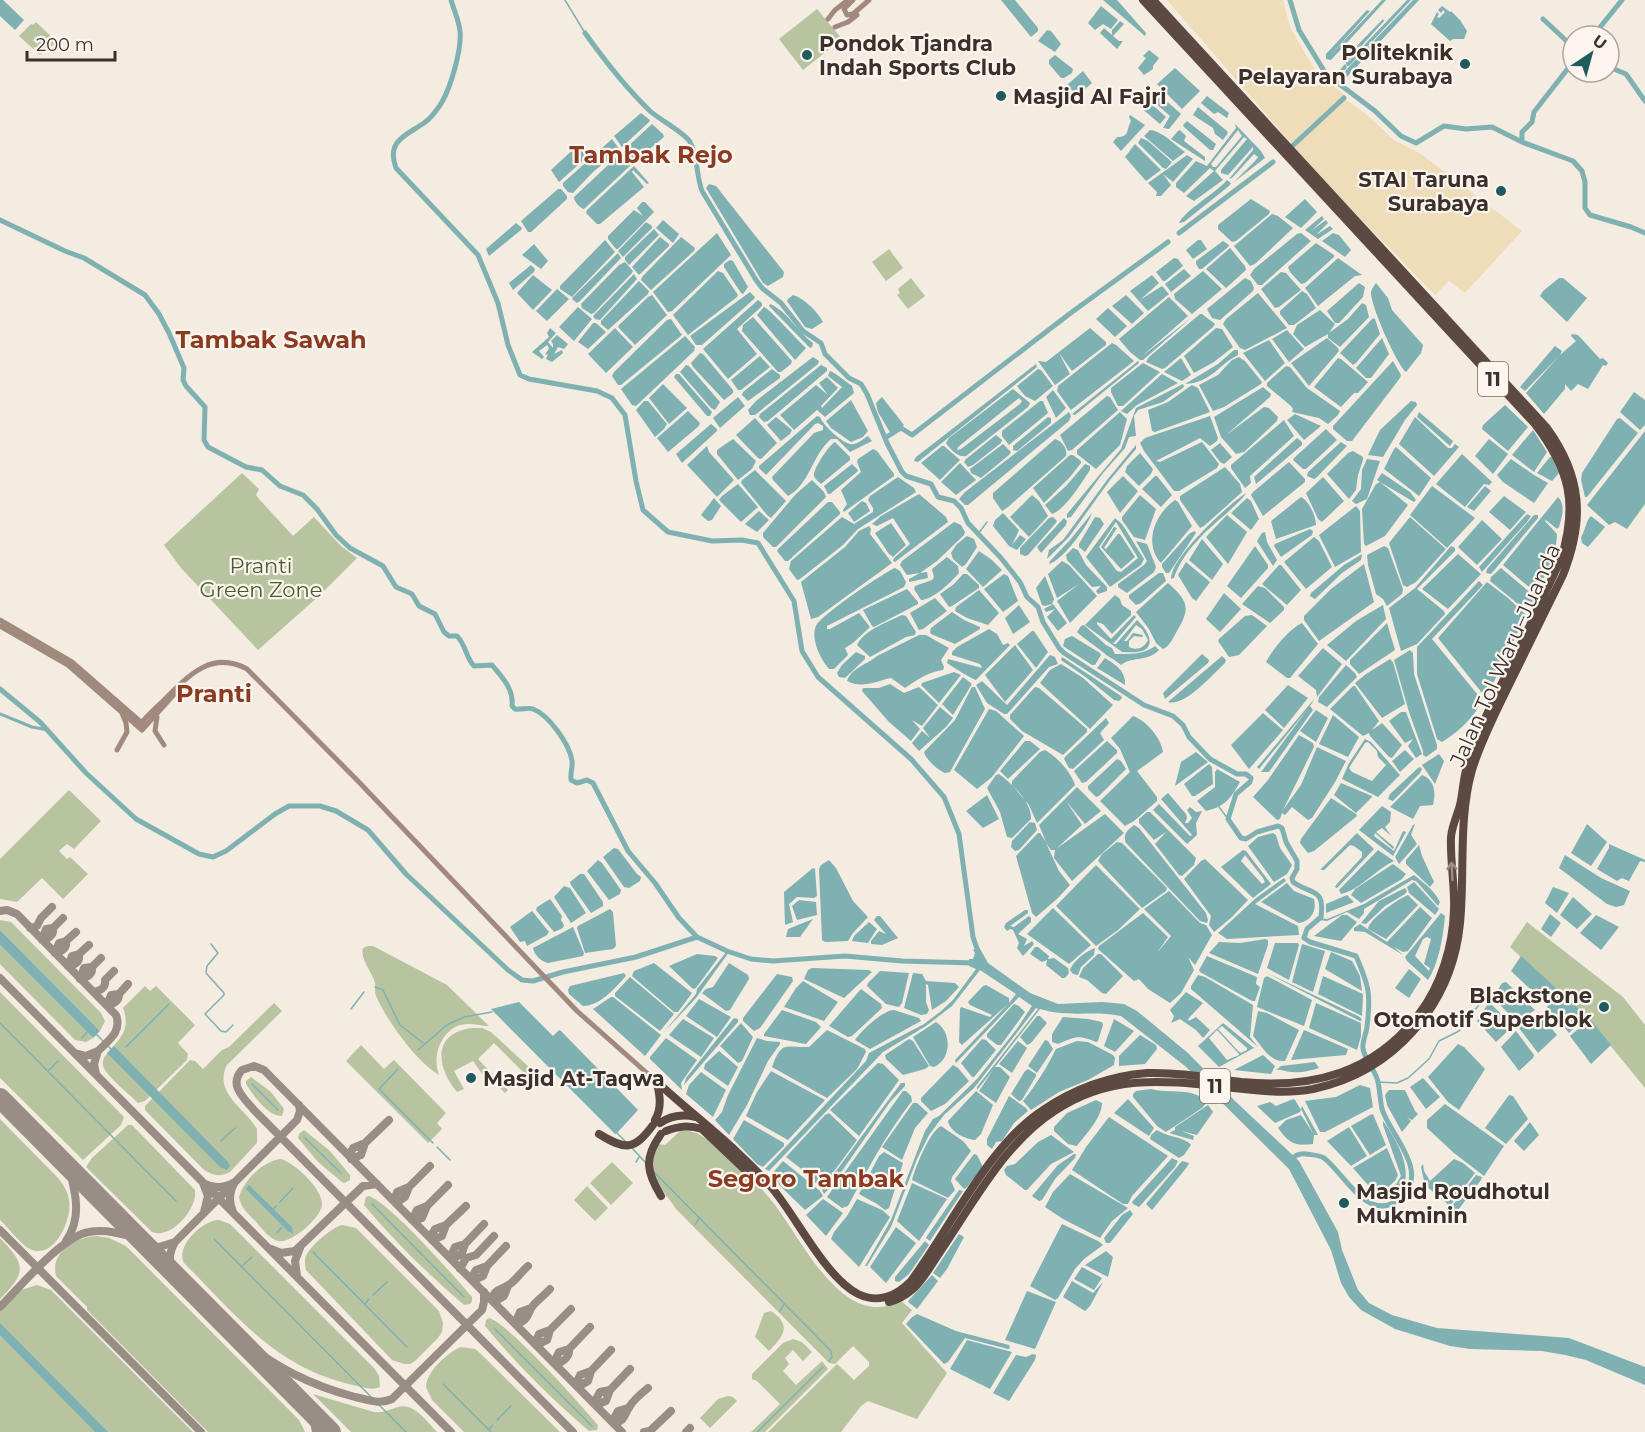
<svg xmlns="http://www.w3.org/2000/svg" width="1645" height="1432" viewBox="0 0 1645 1432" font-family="Montserrat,sans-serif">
	<rect width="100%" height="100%" fill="#f4ebe1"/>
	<path fill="#b8c4a0" d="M817 9 842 39 803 70 779 39Z
		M36 22 57 42 40 55 19 36 31 24 33 25Z
		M889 249 903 268 886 281 872 262Z
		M911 278 925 296 908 309 897 295 900 293 898 289Z
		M242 473 259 489 256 495 259 499 293 536 314 517 341 546 357 558 320 595 258 650 181 568 164 545Z
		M69 790 101 821 74 849 67 844 59 851 67 859 70 857 88 874 63 899 42 878 17 902 0 899V859Z
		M0 920 11 922 101 1013 105 1021 100 1031 0 930Z
		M1527 922 1623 997 1645 1025V1088L1588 1018 1510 947Z
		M0 945 93 1038 86 1042 75 1040 0 964Z
		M368 946H373L447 985 489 1026C481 1026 470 1022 460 1025 440 1032 432 1057 439 1075 416 1061 387 1021 376 996 374 991 376 987 375 983 372 971 360 960 363 948Z
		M145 986 150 991 156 986 195 1025 178 1043 188 1054 187 1060 145 1101 138 1103C128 1093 113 1082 105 1070 93 1050 137 1043 123 1008Z
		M0 992 124 1117 121 1125 83 1160 0 1078Z
		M274 1003 282 1011 227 1065C213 1093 245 1108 257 1129V1143L230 1172C220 1177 213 1176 203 1169L145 1110V1106L190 1060 195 1061 203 1069 222 1050 229 1047Z
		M472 1028H482L491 1032 542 1079V1084L539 1088 494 1043 478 1059 508 1090 505 1093 490 1078 487 1081 473 1061 454 1071 464 1089 457 1092C436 1067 432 1033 472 1028Z
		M361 1045 384 1069 394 1060 446 1113 437 1123 442 1129 428 1143 346 1061Z
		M251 1077 271 1092 284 1109 282 1116C267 1116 254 1096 246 1084V1081Z
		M0 1119 59 1179C64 1186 68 1192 69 1200 73 1218 54 1261 30 1249 21 1245 8 1227 0 1220Z
		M128 1125H132L195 1190C198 1209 170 1240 152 1232L86 1167 92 1158Z
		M304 1130 330 1151 350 1175V1180L344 1183 342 1182 318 1162 298 1138 299 1134Z
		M684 1130 697 1133 708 1140C729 1159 753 1177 771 1200 801 1236 841 1332 901 1301L912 1310 902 1323 947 1373 917 1419 868 1401 861 1406 841 1432H768L837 1364 854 1380 869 1366V1362L853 1346 835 1364 829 1363 676 1209C662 1187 640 1171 659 1144L665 1145 680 1131Z
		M281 1159C295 1163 323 1189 322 1205 321 1218 291 1244 278 1241 270 1239 263 1230 257 1223 250 1215 241 1209 239 1197 244 1180 263 1161 281 1159Z
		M612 1162 633 1183 611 1205 590 1183Z
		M587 1186 608 1208 595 1221 574 1200Z
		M369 1196C390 1203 455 1277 472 1297V1301L470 1304 464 1305C428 1274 394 1241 364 1205L366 1197Z
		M219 1220 230 1224 374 1368 379 1376 380 1387C372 1391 362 1387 353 1385 276 1368 237 1316 184 1263 175 1246 203 1220 219 1220Z
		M342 1225 356 1228 439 1311 443 1323 442 1332 438 1338 415 1361 410 1364H404L392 1360 306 1270C305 1268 305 1262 305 1259 307 1248 331 1228 342 1225Z
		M97 1236 109 1238 126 1246 299 1420 305 1432H208L87 1310V1307L56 1276C50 1251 76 1237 97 1236Z
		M0 1238C26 1265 27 1272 0 1299Z
		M37 1285 51 1290 193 1432H0V1311L21 1290Z
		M771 1311C792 1325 784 1336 769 1351L755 1337 764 1313Z
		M489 1318C506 1321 583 1407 598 1425L597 1430 589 1431C552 1399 516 1364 485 1326L486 1320Z
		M793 1339 802 1342 812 1352 803 1361 793 1350 785 1358 789 1364 783 1371 796 1385 822 1361 828 1369 765 1432H751L780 1404 757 1381 752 1379V1374L783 1343Z
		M461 1347 475 1349 480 1353 560 1432H464L432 1400 426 1387C426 1372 448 1352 461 1347Z
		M313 1394 374 1412C384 1413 388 1410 398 1407 414 1402 427 1422 437 1432H351Z
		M728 1396 733 1397 737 1401 710 1428 700 1418 718 1399Z"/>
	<path fill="#efdcb8" d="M1167 0H1283L1290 27 1316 72 1346 96 1344 98 1367 115 1394 140 1421 154 1522 231 1465 293 1449 281 1435 295 1291 147 1293 145Z"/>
	<path fill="#7fb0b2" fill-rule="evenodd" d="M0 0H3L24 20 15 30 0 16Z
		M1001 0H1015L1038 28V31L1031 37Z
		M1103 0H1117L1146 33 1145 36Z
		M1382 0H1386L1331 60 1326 59V54L1367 10 1370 11 1328 58Z
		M1407 0H1411L1349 66H1347L1344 59 1383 19 1384 21 1347 62 1350 60Z
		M1413 0H1419L1347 77 1339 71 1345 64 1347 67 1345 70H1341L1345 73 1346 70Z
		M1101 6 1118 20 1111 29 1103 24 1095 30 1088 23Z
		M1442 6 1450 12 1451 11 1460 20 1467 31 1464 39H1453L1450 41 1431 24 1437 12 1439 14 1437 17 1439 18 1445 12 1443 10 1441 13 1438 10Z
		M1120 21 1124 24 1113 36 1119 41H1123L1117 49 1100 33 1104 28 1112 35V30Z
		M1047 30 1051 31 1061 44 1055 52 1038 41Z
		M1149 50 1159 58 1153 66V69L1144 75 1138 68 1146 58 1143 56Z
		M1055 55 1073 69 1072 73 1064 78H1061L1049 64V60Z
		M1175 68 1200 91 1182 109 1157 84Z
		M1083 71 1092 83 1077 96 1067 85Z
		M1151 89 1158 93 1154 100 1162 97 1181 114 1169 129 1163 128 1170 116 1146 95Z
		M1207 96 1229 113 1227 118 1218 112 1214 114 1201 103Z
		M1147 100 1166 117 1160 124 1140 107Z
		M1198 107 1227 131 1228 133 1223 140 1215 134 1213 128 1193 115Z
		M641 113 650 120 649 122 622 147 614 136Z
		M1130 115 1145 125 1121 151 1113 142 1117 137C1130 137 1126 130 1131 121L1129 117Z
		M1187 121 1216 144 1213 150H1210L1184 127 1183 125Z
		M652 124 663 134 664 137 635 161 625 149Z
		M1235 124 1261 151 1265 158 1234 182 1256 160 1258 157 1254 154 1232 178 1229 179 1253 150V147L1228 175 1221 173V170L1247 139 1244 137 1215 171 1223 180 1194 201 1186 196 1214 171 1210 168 1184 193 1176 187V183L1196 161 1207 166 1236 128ZM1238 130 1242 136 1216 167H1213L1211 164Z
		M1150 130C1162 131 1175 145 1185 152L1173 161 1144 136Z
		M1180 130 1186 136 1184 141 1205 157V161L1171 139 1178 131Z
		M1141 138 1148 141 1172 162 1166 169 1163 168 1138 143Z
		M612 139 620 150 593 172 573 193 568 192 563 186V183Z
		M1135 144 1161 170 1146 181 1125 157Z
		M578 145 587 154V157L559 182 551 170Z
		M622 152 626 154 632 164 584 209C580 208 574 202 574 197Z
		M1187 155 1193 159 1173 182 1163 174 1171 185 1161 196H1156L1157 192 1148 183Z
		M634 166 649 183 647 184 633 170 632 172 644 187 600 224H597L586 213 587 210Z
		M1227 180 1231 183 1229 186 1184 222 1179 223C1185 210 1215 194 1227 180Z
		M709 184 716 186 784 272 783 277 768 286 763 283 706 188Z
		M558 189H561L567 196V199L531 232H528L521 221Z
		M1251 199 1270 211 1269 214 1236 241 1232 242 1218 229V225Z
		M1305 199 1317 212 1301 228 1285 217Z
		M642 202H645L654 212 618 249H616L608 239V236L634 210 643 216 637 208Z
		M1272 214 1278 216 1293 228 1255 264 1250 266 1234 246Z
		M1322 216 1324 219 1311 231 1326 220 1328 223 1316 235 1330 226 1333 229 1318 239 1305 230Z
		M663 220 679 234 673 243 656 228Z
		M646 222 652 226V228L623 257 618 251Z
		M516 223 522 228 521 230 489 256 486 249Z
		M654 229 659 235 629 265 625 260V257Z
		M717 233 731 255 672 311 668 312 653 292Z
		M1301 233 1311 241 1262 285H1258L1250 275 1254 269 1297 234Z
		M1333 233 1339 235 1351 250 1345 257 1322 241Z
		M660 237 669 244V246L639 275 632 267Z
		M681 237 695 248 694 251 651 290 641 280 642 277Z
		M605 240 615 252 572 297 560 289V286Z
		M1198 240H1201L1207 249 1193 259 1186 250Z
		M1223 241 1229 245 1228 247 1202 269H1199L1196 264V261Z
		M1316 243 1334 255V257L1305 283 1301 284 1290 272 1288 267Z
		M534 244 548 261 541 269 522 255Z
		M1230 248 1245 266 1246 270 1226 288 1206 269Z
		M618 253 621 258 580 301 577 303 573 300 572 298Z
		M1174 258 1178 259 1183 266 1165 281H1163L1156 272Z
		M1338 258 1362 275 1355 276 1318 306 1305 288Z
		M730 260 733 261 748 287 743 294 741 293 724 267V264Z
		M625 262 633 271 632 273 594 313 591 314 582 308 581 304 619 265Z
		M531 265 535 269 534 272 513 290 509 283Z
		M1184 269 1191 276 1171 292 1165 284Z
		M718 271 723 273 738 295 737 297 688 335 673 315Z
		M1203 271 1222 289 1192 314 1175 299 1174 294Z
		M1281 272 1286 273 1301 290 1279 307 1275 308 1261 289Z
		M634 274 637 279 600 320 595 319 593 316Z
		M533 275 552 290 533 310 517 293Z
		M1152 275 1159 283 1140 300 1162 286 1169 294 1148 311 1130 291Z
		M1245 278 1251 281 1254 288 1253 291 1220 320 1212 318 1207 309Z
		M1559 278H1563L1587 298 1567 322 1540 296 1543 291Z
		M639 281 649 291 648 294 608 330 601 324V321Z
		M1359 283 1365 287 1363 297 1339 323H1335L1327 311Z
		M1376 283 1388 298 1392 310 1423 345 1421 353 1406 372C1396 363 1370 304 1371 292 1372 288 1374 286 1376 283Z
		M557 289 569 299 547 321 536 311Z
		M1302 291 1307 294 1316 308 1294 325H1289L1280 314V311Z
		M750 292 755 297 754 299 702 345H696L690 336Z
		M1258 293 1287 328 1245 350 1240 348 1223 324 1226 319Z
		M652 295 667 315 635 345 618 327 619 325 648 297Z
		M793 295C805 299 817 311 823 322L812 329 805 327 787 301 788 299Z
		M1126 295 1144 313 1132 324 1112 306Z
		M1169 297 1188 316 1141 357 1191 318 1143 360H1140L1130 352 1119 339Z
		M758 300 762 303V306L737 329 757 354 728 379 703 349Z
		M1362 303 1366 305 1369 317 1340 347 1328 338V334L1305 347 1293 334 1297 325 1320 310 1335 324 1329 333 1348 319Z
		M770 304C786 310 798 332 813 343L812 347 810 348 769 306Z
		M578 307 592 319 574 341 559 327Z
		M764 307C771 310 797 340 806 348L795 360 757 315Z
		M1108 308 1127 326 1115 337 1096 319Z
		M1200 314H1202L1215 324 1213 327 1165 368 1162 369 1146 362 1149 357Z
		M753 317 792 361 791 364 781 372H778L742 331 743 325Z
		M1373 318 1375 319 1380 334 1356 363 1353 365 1340 353Z
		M671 319 682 335 621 385H618L612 376 614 372 667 320Z
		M593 323H596L606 332 588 349 578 342Z
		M550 328 556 333 548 342 553 348V344L551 341 557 335 568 344 564 349 558 347 554 354 562 350 563 353 552 362 546 359 548 354 545 355 549 348 547 345 539 351 544 357 542 359 532 352 549 337 547 333Z
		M615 328 633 347 606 373 588 354Z
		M1090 328 1106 342V345L1072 371 1059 353 1070 374 1055 385 1038 361 1046 362Z
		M1216 328 1222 329 1233 347 1214 362 1194 373 1184 356Z
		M1287 330 1304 349 1289 362 1272 339Z
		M1572 334 1578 335 1600 359 1603 358 1608 363 1606 366 1603 365 1588 389 1578 384 1571 391 1565 384V389L1544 414 1526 393 1559 356 1525 391 1520 387 1555 346 1562 351 1560 355 1576 341 1571 336Z
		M685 336 695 347 694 351 636 406 632 405 621 389Z
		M1327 338 1338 348 1339 351 1309 386 1291 363Z
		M1382 338 1389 354 1371 378H1366L1356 368Z
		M1269 340 1285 363 1265 381 1243 353Z
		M1112 343 1116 345 1134 361 1071 410 1057 391 1058 386Z
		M1234 350H1238V355C1218 365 1211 383 1185 384L1218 364Z
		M700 353 703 354 733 390V393L724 400 693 367 691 363Z
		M760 356 770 367 741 390H738L731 380Z
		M813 357 819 361 818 364 755 415H750L748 410 756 401Z
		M1239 357 1245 361 1262 382 1261 384 1224 407 1213 411 1199 385 1218 375 1232 360Z
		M1181 358 1191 375 1182 381 1164 372Z
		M1338 358 1341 359 1368 382 1358 393H1354L1341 407 1314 387Z
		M1138 361 1139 363 1075 415 1072 414Z
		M1393 361 1401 375 1400 378 1352 441H1347L1333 429V426Z
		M1143 363 1160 372 1123 406H1118L1111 392V388Z
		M1036 364 1037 367 918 462 914 461 916 457Z
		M686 365 689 366 720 402 715 410 711 408 680 372Z
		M821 365 827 368V371L768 421 764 422 759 417 760 414Z
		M1286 366 1290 367 1307 388 1340 411 1338 415 1328 424 1319 418 1292 412 1293 409 1291 406 1267 386V383Z
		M772 369 780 375V378L748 401 742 395 743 392Z
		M1038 369 1041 370 1053 386 1035 401 1025 396 1017 386Z
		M830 371C834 372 848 383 852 386L854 393 825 417 817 410 794 430 780 415 816 385 828 395 819 383 827 377 838 388 821 406 822 408 842 387 828 376Z
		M676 374H679L712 412 710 416H707L674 377Z
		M1162 374 1178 383 1137 405 1127 414 1121 411Z
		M663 384 687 408 669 424 649 398Z
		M1183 384 1184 387 1163 402 1138 410 1134 416 1136 436 1129 437 1125 448 1103 473 1071 517 1067 518V514L1121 449 1136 408Z
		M1192 385 1198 388 1210 412 1155 432 1152 431 1148 410 1168 402Z
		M1263 387 1271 394 1270 397 1226 435 1264 407 1269 408 1278 417 1277 421 1244 452 1236 454 1221 437 1214 417Z
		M1013 389 1030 403 1028 407 966 456C958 458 950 449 946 443L949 438ZM1019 398 1022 401 1020 404 961 449 957 450 958 447Z
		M1053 390 1066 408 1056 418 1046 397Z
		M1634 392 1645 400V425L1640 430 1620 412Z
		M1107 396 1110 397 1118 410 1072 450 1068 451 1060 435Z
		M738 397 745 406 720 428 713 418Z
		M882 397 904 425 893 434H891L878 412 876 403Z
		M851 400 868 431 863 437 851 442 831 428 826 421Z
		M644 401H648L667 424 664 429 655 437 636 410Z
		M1040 401H1043L1048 413 1009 445 1002 436V431Z
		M1411 401 1416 402 1417 405 1405 420 1383 457 1368 455 1380 430Z
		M1505 405 1528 427 1508 451 1482 429 1483 425Z
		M688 411 700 423 699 426 668 452 657 438Z
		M1069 412 1071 416 1069 421 968 505H965L959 499 965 492Z
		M1120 412 1127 419 1120 445 1096 469 1077 454V450Z
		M1419 412 1453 441 1450 446 1417 417Z
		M1295 414 1321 426 1304 440 1287 420Z
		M817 416 820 417C823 425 841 442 850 444 855 446 863 439 868 436L872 441 850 452 837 439H831C812 455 810 484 788 496L773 480 772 477 814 433 823 430V426L818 423 815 424 766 475 759 468V466Z
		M1210 416 1218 438 1217 441 1210 446 1200 438 1156 461 1160 462 1202 442 1219 464 1217 468 1179 491H1174L1144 451 1140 443 1145 438Z
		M776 417 792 430 790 434 781 441 767 425Z
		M1048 417 1051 418V423L1017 451 1013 450V446Z
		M1415 417 1448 448H1452L1455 444 1459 447 1434 476 1399 444Z
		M755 418 777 443 761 459 758 458 736 435Z
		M1620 418 1638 433 1587 497H1585L1581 480 1582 473 1617 419Z
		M1284 420 1294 436 1250 476 1251 483 1245 488 1231 468V465Z
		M711 424 717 429V431L682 463 676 454Z
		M1326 429 1337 440 1306 469H1303L1293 460 1294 458Z
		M1533 430 1547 452 1534 472 1512 455Z
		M1645 431V504L1627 529 1615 522 1609 525 1587 505Z
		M996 435 1002 440 1001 443 973 465 968 467 964 462 966 459Z
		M1297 438 1302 442V445L1256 484 1254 477Z
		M733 439 756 461 752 469 738 480 717 454V450Z
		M1055 439C1062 441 1068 449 1066 456L1008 507 1002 511 993 498V493Z
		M1489 439 1508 454 1493 474 1475 456Z
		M835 442 850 457V460L821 484C819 482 815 479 814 476 813 469 829 445 835 442Z
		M1341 442 1347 446 1316 478 1314 479 1307 476 1308 472Z
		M1220 443 1232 457 1224 464 1220 462 1211 450Z
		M1003 444 1011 452 1009 455 981 478 971 473 970 469Z
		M1136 445V449L1110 480 1069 537 1047 559 1049 550 1063 540 1107 480Z
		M707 446 709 452 734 480 717 497 687 465Z
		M942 446H944L960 460 940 480 921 463Z
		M1396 447 1431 478 1419 496 1384 469 1394 449Z
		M873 449 877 451 894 474V476L844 512 843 510 847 504 841 490 861 472 857 462 858 459Z
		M1353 451 1363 457V460L1358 475 1356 490 1349 499 1327 474 1348 453Z
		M1140 453 1153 469 1151 474 1139 486 1125 472 1127 466Z
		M1462 454 1492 482 1489 485 1484 484 1465 507 1436 484Z
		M1070 455H1073L1081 461V463L1070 477 1044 503 1033 488Z
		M1550 457H1552L1559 473 1552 481 1537 473Z
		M1367 459 1380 461 1367 499 1356 504 1352 501 1361 489 1362 470Z
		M1511 459 1534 475 1548 483 1534 503 1503 482 1497 475Z
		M1289 462 1305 479V482L1263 516 1251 495 1253 492Z
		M960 463 976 480 956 495 941 482Z
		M852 464 858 470 857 472 830 494H828L824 486Z
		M1085 464 1090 466V470C1082 482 1065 510 1052 514L1045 505 1066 486Z
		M1225 467 1240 484 1242 492 1204 526 1200 528 1180 500V496Z
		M755 470 786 501 771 518 767 515 741 483 742 480Z
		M1382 473 1410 492 1416 500 1414 502 1380 482 1408 505 1385 536 1366 546 1364 544 1362 509 1376 484 1380 482 1377 480Z
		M1123 476 1138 491 1120 513 1107 492Z
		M1155 476H1157L1172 495 1161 507 1142 489Z
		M898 477 914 488 916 492 858 529 843 545 800 579 797 580 789 569 791 561 842 517 854 524 873 512V508L868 500 870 496Z
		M1323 477 1344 501 1322 522 1318 519 1306 493Z
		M812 480 824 492 826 497 776 547H773L763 537V533L795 495Z
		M738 484 758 507 741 522 719 500 722 496Z
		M1432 486 1475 518 1447 548 1410 515Z
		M1485 486 1491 491 1474 511 1467 507Z
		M1246 493C1242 500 1233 507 1227 513 1206 531 1183 551 1174 578L1171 579C1170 558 1228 505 1246 493Z
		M919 494 946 517 948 522 895 562 893 561 894 558 910 544 893 518 877 526 872 524 881 516Z
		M1032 495 1039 501 1048 516 1029 537 1010 517Z
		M1140 495 1156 509 1145 540 1134 537 1122 520V517Z
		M1504 496 1526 512 1510 530 1489 512Z
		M1301 497C1309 501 1316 516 1316 525L1276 539 1271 521Z
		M1558 497C1566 505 1562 517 1559 527L1557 529 1546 520 1545 521 1557 534C1557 553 1546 577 1535 592L1503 565Z
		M714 498 721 506 712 520 708 521 701 515Z
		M1247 498 1251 501 1259 519 1251 530 1231 513Z
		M1175 500 1178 502 1192 526 1161 563C1143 543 1155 514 1175 500Z
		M862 501 866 503 870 511 854 522 848 513Z
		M828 502H832L840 512V514L788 561H785L777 551 778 549Z
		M1356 506 1360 511 1361 552 1335 567 1319 535Z
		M759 511 769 520 757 532 745 524Z
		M1003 513 1019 530 1012 545 1020 535 1026 539 1017 550 1009 546 993 526 995 520Z
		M1092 513C1088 526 1062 561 1049 564L1050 561 1070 540Z
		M1527 514 1531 516 1527 522 1482 572 1479 567Z
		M1227 515 1247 532 1228 564 1206 537Z
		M1534 515H1538V518L1491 574 1486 573 1487 569Z
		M1591 516 1605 527 1588 547 1582 543 1581 537C1586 530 1585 522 1591 516Z
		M1053 517 1057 521 1055 524 1028 555 1025 556 1020 554V548L1049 518Z
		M1095 517 1100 518 1104 524 1085 552 1079 547V544Z
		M1410 517 1446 549 1416 582 1407 587 1403 585 1389 543Z
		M1064 518 1067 521 1066 525 1041 553 1037 547Z
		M1115 518 1122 524 1144 559 1141 565 1110 587 1086 557ZM1116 522 1138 558 1121 572 1117 571 1099 547Z
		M1482 520 1502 539 1477 565 1458 547Z
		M954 522 961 525 965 532 964 535 937 561 920 573 927 572 928 578 909 582V579L920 573 907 575 900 565 902 561Z
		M891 523 906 545 893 557 889 554 875 533Z
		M869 526 871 529 870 534 892 563 818 617 811 619 801 582 845 547 859 531Z
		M1114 527 1117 528 1104 548 1106 549 1118 534H1120L1135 557 1121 569 1101 547Z
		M1310 529 1313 531 1312 535 1281 557 1274 546 1275 544Z
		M1195 531 1196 533 1169 573H1166L1162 567V564L1190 533Z
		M1265 532 1267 542 1277 560 1273 566 1257 541 1262 533Z
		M967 536 974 539 977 547 966 564 962 567 953 559 951 553 956 545Z
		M1314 537 1319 541 1332 567 1306 589 1284 562Z
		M1202 539 1223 564 1212 580 1189 560Z
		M1136 541 1147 544 1156 567 1154 572 1127 593 1118 587V584L1144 565 1147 561Z
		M1255 546 1268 565V568L1241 598 1227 586Z
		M1384 546 1388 548 1403 589 1402 594 1387 606 1383 599 1376 594 1368 565 1367 555Z
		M1451 546 1455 548V551L1417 589 1444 611 1445 614 1417 644 1401 651 1389 608 1415 588Z
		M1073 548 1078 550 1086 565 1107 587V591L1098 594 1096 591 1101 586 1092 587 1067 560 1066 555Z
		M979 551 992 560 1002 570 983 587 966 569Z
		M1362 554 1361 560 1342 573 1315 599 1310 596 1311 593 1344 565Z
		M1458 554 1481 574 1448 609 1422 589Z
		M947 557 958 566 959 573C950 583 934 599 921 600L914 589 915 586 932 580 934 577 932 569Z
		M1062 561 1069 565 1097 596 1070 623 1057 601 1079 584 1057 598 1048 574Z
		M1186 562 1210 582 1196 601 1192 598 1178 575Z
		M1364 564 1374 602 1319 641 1304 620V616L1331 589Z
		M1279 565H1281L1301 590 1287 605 1262 584Z
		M895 568 900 571 906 582 904 587 827 626V629H830L859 613 870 627 853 643 845 648 848 655 834 669H829C821 660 810 639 816 626 821 615 883 573 895 568Z
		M1501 568 1533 595 1534 598 1528 609H1524L1490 581 1491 577Z
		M1159 573H1163L1166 581 1141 603 1136 605 1129 598V595Z
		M963 574H967L979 585V588L952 606 949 607 940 594 954 584Z
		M1004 574 1008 576 1018 601 1003 612 984 589Z
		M1045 576 1054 599 1052 604 1045 606 1042 605 1036 588Z
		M1479 581 1483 585 1432 639 1482 700C1475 717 1457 733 1442 742L1437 739 1417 674V647Z
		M1487 582 1508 598 1526 615 1486 698 1438 638Z
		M1168 583C1188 601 1191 608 1177 631 1173 638 1170 646 1163 649L1156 643 1149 629 1136 612Z
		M1258 586 1265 588 1284 607V610L1270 623 1242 604Z
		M907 589 918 602V604L874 627 872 626 863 610Z
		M979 590 999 613 988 625 967 618 955 611 956 607Z
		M1224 593 1241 609 1220 632 1206 619Z
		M1115 595 1120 599 1122 605 1131 611V615L1112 634 1103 624 1097 622V624L1111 639 1134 615 1136 617 1113 644H1116L1137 620C1145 627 1158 645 1142 651 1136 653 1128 652 1122 652L1085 625ZM1136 625 1142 629 1148 640C1144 648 1137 651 1129 647V641L1134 636 1142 637 1143 635 1133 633 1127 641H1124Z
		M935 598 947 611 923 629 919 630 910 613Z
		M1053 604 1067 623 1058 631 1047 617 1055 609 1046 612 1044 609Z
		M1019 605 1030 622 1013 634 1005 618Z
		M1383 605 1386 619 1346 661 1327 645 1356 621Z
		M952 612 964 620 980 627V629L955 644 931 634 930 632 931 628Z
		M902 615 906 616 916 632 915 635 906 637 870 657 857 645C864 630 888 622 902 615Z
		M1252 615 1267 626 1239 655 1229 657 1218 641 1219 639 1245 616Z
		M1302 623 1318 644 1290 678H1287L1266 662C1273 649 1289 629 1302 623Z
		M1387 623 1395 650 1359 674 1350 664V660Z
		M1084 625 1106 645 1112 648 1115 654C1130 654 1143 655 1155 646L1159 650C1148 662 1132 656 1121 665 1114 659 1108 657 1104 653 1095 646 1088 641 1079 634L1077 632 1081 626Z
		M989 629 997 634 1003 645 1008 643 1010 645 976 680C972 679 951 666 947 663L948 659 982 668 980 664 952 655V652L957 647Z
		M1034 631 1048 652 1036 668 1017 644 1032 631Z
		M919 635H926L949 648 941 660 944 667 943 670C928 672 918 679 905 688L891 678C877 681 862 689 847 681 851 668 868 664 877 656Z
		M1072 636 1100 653 1101 655 1095 665H1092L1063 646 1065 639Z
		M1015 645 1033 670 1005 702 985 675Z
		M1323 648 1342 664 1317 697 1316 690 1298 676Z
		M1410 650 1413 653 1414 674 1437 745V749L1426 757 1423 755V751L1409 712 1394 660Z
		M856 652 865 656V659L845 678 839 677 837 673 842 665Z
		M1202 654 1209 660 1208 663 1165 699 1163 693Z
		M1050 655 1055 657 1058 664 1049 667 1007 714H1004L987 703 976 685 982 681 1007 705Z
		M1222 656 1226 660 1225 663C1213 674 1185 707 1168 702Z
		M1062 657 1121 696 1122 698 1119 701 1114 700 1087 678 1061 660Z
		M1105 658C1116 665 1126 671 1125 685L1097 668Z
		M1390 659 1393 662 1405 704 1382 718 1355 683 1366 674Z
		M1061 664 1083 678 1113 705 1090 729 1040 683 1050 670Z
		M1346 665 1355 673 1357 677 1327 707 1318 702 1319 697Z
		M954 672 961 675 939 703 921 685 922 683Z
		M963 677 972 684 953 715 942 704Z
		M890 684 904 693 919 687 938 705 922 726 912 720 920 729 911 741 889 722 862 691 863 688H879Z
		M1288 685 1308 698 1284 728 1265 710Z
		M1353 686H1355L1379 721 1372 730 1382 723 1402 745 1392 758 1389 757 1370 736 1369 733 1363 736 1330 709Z
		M972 687H975L985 709 950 772 945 773C938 770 926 760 924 752L955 720Z
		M1035 687 1039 688 1087 729V732L1063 755 1022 731 1010 719V715Z
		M1315 698 1310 706 1313 710 1269 772H1261L1307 710 1259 769 1257 767 1259 765Z
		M940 707 953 718 946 727 919 751 912 743 922 731 930 738 923 728Z
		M989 709 996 711 1024 736 992 777 977 789 954 770Z
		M1316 710 1328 718 1316 742 1300 731Z
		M1401 712H1406L1422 754 1416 758 1408 746 1413 739 1405 743 1389 721Z
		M1263 713 1283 730 1249 769 1231 745Z
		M1333 715 1359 737 1348 757 1319 744Z
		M1133 716C1147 721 1161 738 1163 752L1137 771 1157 797V801L1134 821 1125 826 1100 801 1130 772 1120 749 1111 738Z
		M1106 718 1109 723 1100 733 1104 740 1073 769 1069 768 1064 759 1065 757Z
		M1299 735 1313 743 1314 747 1283 810 1301 785 1317 747 1346 761 1335 782 1312 818 1308 820 1292 807 1285 815 1282 813 1280 819 1277 820 1253 797 1268 780Z
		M1365 739 1371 742 1400 775 1378 797 1342 779 1349 763ZM1368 742 1377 751 1378 757 1386 765 1372 781 1352 772 1349 768 1365 743Z
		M1025 741H1030L1040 749 1008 779 1000 771Z
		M1107 741 1117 750V753L1086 782 1082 783 1074 771Z
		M1045 750C1057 757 1071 772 1075 785L1037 823 1029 805 1012 785V781L1040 752Z
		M1405 750 1414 759 1400 772 1392 761Z
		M1196 752 1208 762 1175 786 1181 762Z
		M1439 754 1444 761 1435 784 1422 765Z
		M1117 759 1121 761 1126 769 1099 796 1096 797 1088 789V786Z
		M1209 764 1212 767 1213 784 1195 796H1192L1184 784Z
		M1420 767 1422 769 1420 773 1393 801 1388 799 1390 794 1418 768Z
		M1217 769 1240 782C1230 799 1226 806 1206 811L1197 801 1215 787V772Z
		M999 774C1012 784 1032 802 1031 819L1012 838 1007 837 1000 812 987 788 996 775Z
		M1422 775C1435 780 1436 793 1433 805L1420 806 1413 819 1390 807Z
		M1341 783 1372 796V797L1356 813 1334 795Z
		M1077 787 1101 811 1085 824 1066 801 1082 825 1056 849 1105 814 1124 833 1072 881 1054 858 1055 850H1051L1046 843 1059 871 1070 885 1058 898 1036 917 1032 913 1016 856 1038 833H1040L1046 842 1039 825Z
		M1168 793 1186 814 1187 818 1185 823H1188L1192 818 1187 810 1190 807 1196 812 1202 811 1196 823 1197 835 1187 844 1153 810 1159 804 1190 836 1192 835 1161 799Z
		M987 795 999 819 983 828 966 811Z
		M1331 798 1356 814 1357 816 1314 851 1308 853 1300 843 1301 839Z
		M1382 806 1391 812 1390 822 1385 827 1391 836 1382 828 1376 832 1394 847 1393 849 1375 833 1374 836 1394 851 1403 831 1406 832 1393 856 1359 830Z
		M1147 812H1150L1196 858 1194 865 1182 876 1179 875 1155 844 1166 832 1154 840 1139 823V819Z
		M1030 822 1035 823 1037 830 1019 850 1015 851 1011 847 1012 841Z
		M1415 824 1411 835 1417 844 1399 864 1395 857 1413 825Z
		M1587 824 1607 842 1591 866 1571 853Z
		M1134 825 1139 828 1206 913 1208 920 1207 923 1200 921 1126 843C1122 834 1128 830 1134 825Z
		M1273 833 1276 835 1280 848 1292 865 1287 874 1274 882 1248 846 1258 837Z
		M1357 833 1374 849 1337 888 1335 887 1336 885 1362 857V852L1354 846 1350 845 1324 870H1321V869Z
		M1117 842 1122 843 1167 888 1166 891 1142 908 1098 861 1102 854Z
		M1609 844 1645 860V862L1640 861 1629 881 1622 878 1617 881 1597 869 1609 848Z
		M1419 845 1422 856 1434 882 1430 887 1406 864V860Z
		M614 848 618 849 637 874 641 877 640 881 629 888 624 887 603 857Z
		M1243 850 1246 851 1271 884 1253 898 1221 867ZM1245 855 1263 878 1265 882 1262 884 1241 861Z
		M1378 850 1394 861C1376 869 1360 890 1341 894L1339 890Z
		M1565 855 1601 878 1630 891 1624 905 1616 907 1607 904 1559 868Z
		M1205 859 1248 900 1232 917 1214 932 1209 925 1211 916 1184 879 1201 861Z
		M598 860 602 863 621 890 620 894 609 900 587 871Z
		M829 860 836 868 853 901 868 917 853 933 848 941 825 942 822 940 819 869 821 865Z
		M1393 864 1406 874 1402 879 1361 903 1351 895 1355 889Z
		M1096 865 1140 909 1118 930 1096 946 1056 906Z
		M813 868 815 869 817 896 814 898 797 897 789 904 793 922 785 925 784 892Z
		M580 874H584L603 902V906L591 913 571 885 570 882Z
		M1414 875C1424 883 1434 890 1440 902L1438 906 1416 881 1412 880 1364 909V913L1359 919 1347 912 1327 921 1319 920 1320 918 1327 919 1364 904Z
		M1284 878 1286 881 1255 904 1298 926 1299 935 1227 939 1218 933 1256 898Z
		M1414 882 1439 909 1435 915 1409 893 1407 887Z
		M1287 883 1294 891 1314 899C1317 911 1311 921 1299 923L1261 902Z
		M564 886 570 888 586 913 571 923 554 897Z
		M1553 887 1569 893 1557 913 1545 903Z
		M1405 888 1407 891 1405 894 1385 906 1366 924 1361 923 1379 901Z
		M1169 891 1200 923 1206 925 1212 935 1195 965 1188 957 1194 970 1181 993 1170 1003 1148 989 1139 979 1134 981 1098 949 1099 946 1143 913 1168 937 1157 953 1171 936 1144 909Z
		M1347 895 1354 902 1326 913V904Z
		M1408 895 1418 905 1386 939 1368 929C1369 919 1398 899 1408 895Z
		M1573 897 1592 914 1577 929 1560 915Z
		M550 899 562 916 561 920 564 925 563 928 554 932 536 910 537 907Z
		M799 900 816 902 817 915 797 920 792 906Z
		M1420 907 1432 918 1408 951 1403 952 1394 947 1403 955 1365 932 1354 931V928L1360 924 1387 942Z
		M1053 908 1091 945 1069 964 1027 934Z
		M610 909 613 912 616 946 613 949 585 953 577 928 578 926Z
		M1025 910H1028V913L1010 926 1014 927 1029 916 1031 918V922L1018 934 1027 939 1024 946 1032 941 1034 944 1023 956 1017 948 1019 943 1013 930 1010 929 1007 931 1004 927 1006 923Z
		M532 911 549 932 547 935 527 946 525 941 520 942 510 927Z
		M1441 913 1445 916C1443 937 1439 963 1428 980L1407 961 1405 957ZM1427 937 1431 939 1424 964 1430 968 1429 971 1415 956 1423 939Z
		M1550 914 1561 923 1551 937 1541 929Z
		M1342 915H1347L1357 922 1341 941 1314 936Z
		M1596 915 1619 927 1601 950 1580 933Z
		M877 916H880L898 938 882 945 871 944V941L879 931 886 934 874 920Z
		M813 919 800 937H786L788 929Z
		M869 922 877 929 868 943 852 941 854 936Z
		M573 927 584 953 583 956 548 963C542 962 534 955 533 948Z
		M0 930 100 1031 93 1038 0 945Z
		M1265 939 1268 940V945L1258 974 1209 953 1219 942 1240 943Z
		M1275 943H1298L1299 945 1289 980 1267 968Z
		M1302 944 1325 951 1313 992 1292 982Z
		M979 947 988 963 1030 993 1058 1004 1102 1002 1124 1004 1137 1011 1188 1053 1235 1101 1299 1161 1338 1232 1342 1250 1358 1290 1369 1303 1392 1315 1437 1328 1569 1338 1645 1367V1385L1586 1360 1565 1355 1542 1351 1470 1349 1450 1346 1395 1329 1361 1310 1349 1297 1341 1283 1331 1250 1289 1169 1185 1066 1121 1016C1093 1010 1070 1018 1040 1009L995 1067H1000L1010 1077 996 1103 979 1091 993 1070 977 1090V1087L1038 1009 1036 1008 974 1088 944 1115 929 1135 917 1159 891 1227 867 1266H865L891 1220 925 1131 933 1119 939 1116 977 1079 1016 1030 1032 1006 1019 997 956 1063 955 1060 1008 1004 962 1045 959 1042 960 1009 961 1007 990 1017 992 1015 970 1005 968 1002 983 986 986 985 1009 998V1003L1016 994 980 970 952 1006 926 1026 883 1052 769 1171 765 1169 866 1061 869 1053 924 1024 940 1012 953 1000 976 969 969 966V959H973L975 953 973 950Z
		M1035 947H1038L1049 956 1048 959 1054 958 1068 968 1069 973 1065 978H1062L1046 965 1047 960 1042 962 1030 954Z
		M1095 948 1094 955 1081 967 1078 975 1073 974 1070 970C1073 961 1086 951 1095 948Z
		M727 951 729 952 696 998 663 1033 696 994 697 989Z
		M1331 952 1352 961 1360 976 1362 991 1325 969Z
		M697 954 715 956 718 958 696 988 693 989 669 966Z
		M1098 954H1101L1123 976 1106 994 1102 993 1087 980 1079 977 1083 968Z
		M1207 956 1257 977 1256 984 1260 987 1255 1001H1252L1200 972 1199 970Z
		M1521 956 1556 988 1544 1002 1511 971Z
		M654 963 692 993 678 1012H674L632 976 634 971Z
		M729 963 748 975 749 979 730 1010 726 1011 702 993 706 989 713 987Z
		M812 968 869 970 872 972 844 998 804 979 808 970Z
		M1409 969 1421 979 1409 998 1395 988Z
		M880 971 909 973 902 1003 899 1007 886 1004 867 986 868 983Z
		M1265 972 1360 1017 1362 1020 1360 1021Z
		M624 973 626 976C615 988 600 1006 583 1006L569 994 568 990 570 986Z
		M913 973 922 974 926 981 955 983 959 987 946 1001 932 1010 928 985 926 984V1002L929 1010 927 1014 921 1015 904 1008Z
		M777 974 792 977 793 981 760 1028 754 1031 743 1021V1018Z
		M1198 975 1205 977 1253 1005 1250 1037 1258 1047 1191 989V986Z
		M1267 976 1312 1000 1304 1026 1257 1007 1264 978Z
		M1323 976 1363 994 1362 1016 1318 994Z
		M630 977 674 1014 660 1031 615 996V993Z
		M803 981 838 1002 824 1021 784 1007 796 988Z
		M1506 982 1535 1010 1517 1022 1493 998 1502 983Z
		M861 989 881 1004 882 1008 852 1036 848 1037 829 1026Z
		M1559 991 1587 1016 1569 1033 1547 1007Z
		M1186 992 1203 1003 1188 1019 1189 1021 1196 1017 1210 1030 1203 1038 1196 1030 1180 1019 1171 1023 1174 1016 1170 1010Z
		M611 997H613L661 1035 645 1056 593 1009Z
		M699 999 731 1017 717 1037 686 1016Z
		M519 1002 553 1036 559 1030 561 1031 638 1110 617 1133 615 1134 491 1009Z
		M1489 1002 1513 1026 1496 1042 1477 1021Z
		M1316 1003 1361 1023V1036L1357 1050 1309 1028Z
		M1014 1004 1019 1006 1025 1012 1001 1045H997L987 1037V1034Z
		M782 1010 816 1022 821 1027 806 1044 764 1036V1034Z
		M894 1010 919 1018 921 1021 870 1049 855 1040C861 1031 883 1010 894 1010Z
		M1258 1011 1267 1013 1299 1030 1285 1061C1269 1062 1263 1047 1253 1036Z
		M1538 1012 1557 1035 1538 1053 1519 1028Z
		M1037 1016H1040L1047 1023 1031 1043 1027 1045 1020 1037Z
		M1063 1017 1088 1019 1102 1022 1103 1025 1098 1041 1096 1042C1078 1035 1077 1036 1058 1044L1052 1042V1034Z
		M734 1018 738 1019V1022L684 1085 686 1078Z
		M683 1019 714 1038 701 1057 669 1035Z
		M1114 1019 1134 1031 1115 1052 1104 1046Z
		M1590 1019 1611 1045 1591 1064 1570 1036Z
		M936 1022C952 1032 952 1059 934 1067L930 1066 913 1037Z
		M741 1023 753 1037 742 1061 738 1063 720 1046Z
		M1223 1023 1254 1048 1219 1067 1198 1046ZM1222 1026 1247 1048V1050L1241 1053 1238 1051 1218 1029ZM1217 1030 1239 1054V1055L1227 1060 1209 1038Z
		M827 1030 865 1049 866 1052 857 1069 827 1098 772 1067C782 1039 786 1048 809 1047Z
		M1304 1030 1348 1049 1346 1055 1291 1060Z
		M1516 1031 1534 1055 1533 1058 1519 1071 1501 1047Z
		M1140 1035 1156 1045 1157 1049 1145 1064 1119 1066V1056Z
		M666 1038 697 1060 681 1083 682 1090 650 1059V1057Z
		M757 1038 767 1041 780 1042V1044L768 1061 747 1105 729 1135 715 1120 722 1112 728 1095Z
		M909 1039 913 1041 929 1066 925 1069 903 1075 886 1059 885 1055Z
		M982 1039 986 1040 996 1050 974 1077H972L961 1063Z
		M1045 1040 1048 1041 1053 1049 1037 1073 1028 1066Z
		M1018 1041 1027 1048 1012 1073 999 1064Z
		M1077 1041 1088 1042 1113 1055 1115 1058 1114 1065 1088 1080 1059 1092 1031 1110 1023 1101C1036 1085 1047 1067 1056 1049Z
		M1458 1044 1464 1047 1485 1069 1459 1110 1448 1102 1428 1077Z
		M114 1046 227 1161 230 1166 227 1170 220 1167 107 1053Z
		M719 1051 738 1067 728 1086 704 1069 705 1064Z
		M1263 1055 1275 1066 1271 1074 1234 1070Z
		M1315 1062 1319 1068C1309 1071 1302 1073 1292 1072 1285 1072 1282 1069 1276 1070L1281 1066Z
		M878 1063 883 1064 899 1080 859 1136 830 1110Z
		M953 1065 958 1068 969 1081 945 1104 931 1111 921 1101V1098Z
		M1028 1069 1036 1074V1076L1022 1100 1019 1101 1011 1094 1025 1071Z
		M771 1071 825 1100 788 1140 746 1116 757 1092Z
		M701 1072 726 1090 713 1117 686 1094 689 1085Z
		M1423 1078 1440 1097 1426 1109 1410 1087Z
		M901 1083H905V1086L890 1102 833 1184 824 1194 822 1190Z
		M1360 1085 1370 1088 1373 1107 1325 1132H1320L1305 1101 1336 1097Z
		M1151 1089C1169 1094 1194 1087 1207 1102L1202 1108 1166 1132 1157 1126 1133 1097V1094L1136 1091Z
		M1389 1090H1405L1415 1111 1418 1114 1412 1120 1407 1117 1411 1121 1402 1132 1387 1105 1385 1095Z
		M903 1091H906L911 1096 912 1101C886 1134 868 1169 848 1206L842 1208 827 1197Z
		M976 1091 993 1105 981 1134 975 1140C965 1139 950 1132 948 1121Z
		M1509 1095 1513 1096 1528 1119 1506 1144 1485 1128Z
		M1009 1096 1026 1108 1028 1111 1014 1123 1002 1141 996 1142 992 1149 987 1145V1139Z
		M1128 1099 1154 1128 1149 1136 1114 1113Z
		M1293 1099 1295 1100 1301 1110 1300 1112 1275 1123 1257 1106 1270 1102 1276 1106Z
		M1096 1100 1102 1103C1102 1118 1085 1135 1077 1146L1068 1144 1054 1131V1127L1067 1113Z
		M913 1103H917L928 1113 915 1128 902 1160 882 1147Z
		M1445 1104 1504 1146 1484 1176 1454 1153 1427 1128V1120Z
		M1208 1105 1213 1112 1197 1135 1181 1131 1194 1136 1193 1140 1169 1133 1175 1130V1127Z
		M1302 1106 1318 1135H1314L1313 1144C1294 1146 1290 1144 1278 1128L1286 1120 1301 1115 1313 1133 1301 1109Z
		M829 1113 857 1140 821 1189 809 1175 786 1157 825 1115Z
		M1373 1114 1386 1145 1370 1155 1351 1126 1370 1115Z
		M1109 1117 1168 1156 1132 1196 1128 1204H1123L1072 1170 1086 1147Z
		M744 1120 784 1143V1146L763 1167 757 1164 733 1139Z
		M1383 1121C1398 1141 1423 1185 1388 1199L1386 1194 1397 1183 1401 1176 1383 1125Z
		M1530 1122 1539 1135 1524 1151 1514 1141Z
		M941 1126 963 1141 971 1151 952 1177 951 1181 955 1190 948 1198 912 1180C915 1168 930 1131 941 1126Z
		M1349 1127 1367 1156 1351 1166 1327 1141Z
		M1157 1130C1167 1137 1185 1137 1191 1145L1184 1155 1179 1158 1150 1139 1151 1135Z
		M1051 1135 1074 1152 1051 1164 1027 1190H1025L1006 1175 1004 1170 1007 1166 1015 1164 1038 1142Z
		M1387 1148 1398 1175 1395 1181 1379 1195 1375 1193 1353 1168Z
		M884 1152 903 1163 889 1208 885 1210 877 1204 859 1194 879 1156Z
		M974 1154 977 1155 983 1167 967 1187 964 1189 955 1179Z
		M1074 1154H1076L1075 1158 1055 1179 1042 1200 1039 1201 1032 1196 1058 1165Z
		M1172 1158 1178 1161 1175 1167 1139 1207 1133 1204 1132 1202Z
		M1454 1159 1463 1163 1475 1173 1450 1206 1425 1185 1421 1167 1423 1164 1424 1171 1430 1181Z
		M783 1161 820 1191 823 1196 805 1210 770 1176Z
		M1182 1161 1189 1163 1187 1167 1152 1210 1146 1204Z
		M1070 1174 1128 1208 1112 1221 1100 1238 1063 1219 1045 1207 1053 1192Z
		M1476 1175 1482 1177 1481 1180 1458 1210H1454L1452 1206Z
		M912 1183 947 1199 919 1241 897 1221Z
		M249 1185 292 1227 293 1234 288 1231 247 1190 246 1188Z
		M959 1190 963 1191 930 1241 926 1238 927 1236Z
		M823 1199 843 1213 826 1236 806 1215Z
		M857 1199 882 1210 890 1217 859 1267 831 1239 834 1232 847 1216Z
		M1130 1210 1133 1214 1110 1243H1106L1104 1238 1122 1215Z
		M1062 1224 1098 1241 1103 1245 1084 1259 1075 1269 1058 1298 1055 1300 1030 1286Z
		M896 1227 916 1243 886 1283 870 1267Z
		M959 1234 964 1237 947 1269 940 1278 933 1273Z
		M925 1241 929 1245 909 1274 899 1282 895 1281V1277Z
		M1106 1251 1113 1257 1108 1277 1085 1265Z
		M1082 1267 1102 1278 1094 1290 1074 1279Z
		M932 1275 938 1281 917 1309 908 1302 909 1300Z
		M1072 1281 1093 1293 1103 1282 1090 1306 1085 1311 1063 1297Z
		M1027 1291 1056 1302 1035 1349 1005 1340Z
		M917 1314 956 1331 1009 1345 1010 1348 1008 1349 965 1338 948 1362 944 1364 906 1324 911 1318Z
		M0 1323 108 1432H95L0 1335Z
		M967 1340 1012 1352 990 1389 950 1369Z
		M1033 1354 1036 1355 1035 1360 1009 1401 993 1393 1016 1355 1026 1357Z"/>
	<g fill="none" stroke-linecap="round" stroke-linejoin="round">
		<path stroke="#7fb0b2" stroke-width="1.5" d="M565 0 585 33
			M978 534 987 522
			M1219 807 1228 819
			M211 944 218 953 207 966 206 973 224 993V995L205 1014 221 1031 226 1032 233 1025
			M375 987 383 990 400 1025 423 1043
			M351 1009 364 992
			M0 1023 176 1201
			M96 1034 112 1050
			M82 1038 88 1031
			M126 1047 169 1004
			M418 1050 447 1025 464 1017 492 1012
			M398 1069 379 1089 433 1143
			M48 1071 58 1061
			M1378 1082 1397 1083 1408 1078 1429 1059 1439 1041 1459 1031 1481 1002
			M252 1084 278 1110
			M617 1133 626 1142
			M305 1138 341 1173
			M221 1141 235 1128
			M437 1147 450 1160
			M632 1148 645 1162
			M636 1162 639 1157
			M654 1172 831 1351 832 1357 829 1361
			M280 1202 293 1188
			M372 1204 464 1297
			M272 1210 276 1206
			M695 1225 699 1218
			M277 1233 282 1227
			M214 1239 406 1432
			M313 1252 407 1347
			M242 1266 252 1257
			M373 1295 387 1282
			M365 1304 369 1299
			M780 1311 784 1304
			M494 1328 592 1426
			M443 1384 491 1432
			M497 1420 511 1406
			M489 1429 493 1425
			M757 1432 823 1367"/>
		<path stroke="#7fb0b2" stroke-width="3" d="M0 714 32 727 48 730"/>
		<path stroke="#7fb0b2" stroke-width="5" d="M451 0C454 10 459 21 460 31 462 49 451 86 442 102 438 109 430 119 424 123 405 136 386 141 396 168L478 255 498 303 508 345 520 375 529 379 597 391 612 398 625 415 636 481 643 510 668 532 712 541 742 540 758 543 794 601 802 651 818 677 911 759 944 797 959 834 973 937 979 955
			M1290 0 1299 30 1326 74 1375 111 1401 136 1416 143 1444 126 1466 129 1492 127 1522 142 1573 161 1582 171 1585 182V208L1590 215 1631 227 1645 233
			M1543 19 1573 47
			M585 33C605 61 625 87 650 111 660 120 685 133 690 142 698 157 696 175 702 191L756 280 762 288 781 303 803 331 821 343 825 354 849 378 861 384 867 394 887 443 902 472 906 476 931 484 938 497 954 501 961 508 968 523 1001 558 1020 582 1027 597 1038 607 1043 622 1059 648 1064 653 1144 705 1173 716 1183 725 1189 737 1210 759 1237 774H1246L1251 778 1250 782 1236 794 1228 819 1241 838 1246 839 1257 832 1278 826 1282 828 1286 842 1297 861V869L1292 878 1293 882C1311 895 1325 887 1321 917L1307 929 1304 938 1310 942 1356 956C1369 986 1371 994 1367 1027 1366 1034 1362 1042 1363 1049 1365 1060 1376 1071 1378 1082 1380 1091 1380 1100 1382 1109 1389 1133 1429 1170 1403 1196 1370 1228 1345 1174 1324 1158 1319 1155 1312 1155 1306 1154 1299 1153 1295 1155 1291 1160
			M1593 36 1622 0
			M1609 67 1626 74 1645 101
			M1522 142V132L1532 122 1534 112 1573 62
			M1288 150 1344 98
			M0 220 65 251 84 258 145 295 159 314 169 333 184 368 183 380 186 386 205 407 204 440 208 447 246 467 262 470 280 486 303 495 317 509 336 535 350 548 383 566 396 587 412 594 419 606 435 614 444 632 449 636H457C466 645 466 658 474 666L492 665C502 677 514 689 512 706L515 709C521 710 528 707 533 709 549 715 570 745 572 761 573 767 570 773 571 780L577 783 587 780 593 783 628 851 655 883 679 918 697 937 727 951 751 959 773 961 845 956 902 961 975 963
			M1179 233 1273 162
			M885 438 901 428 912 435 1068 315 1168 242
			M0 689 40 722 86 773 136 819 199 854 213 857 226 851 275 814 289 806H320L336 811 368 830 406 874 508 970 522 980 533 981 563 972 636 957 697 937"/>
		<path stroke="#988e86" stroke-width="8" d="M0 911 7 910 17 914 116 1015C122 1032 109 1040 98 1051
			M30 928 37 926 41 918 52 907
			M42 940C49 938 54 936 53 928L63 918
			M42 940 46 929 53 928
			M55 953C62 951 67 949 66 941L76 932
			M55 953 59 943 66 941
			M68 966C75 965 80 962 79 954L89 945
			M68 966 72 956 79 954
			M0 978 451 1432
			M80 979C87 977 93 975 92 967L101 958
			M80 979 84 968 92 967
			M94 992C101 990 106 988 105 980L114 971
			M107 1005C114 1004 119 1001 119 994L128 984
			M107 1005 111 995 119 994
			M75 1053 86 1056 98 1051 94 1064 96 1074
			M349 1156 353 1148 365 1143
			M351 1159 361 1155 365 1143 389 1120
			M394 1201 397 1192 409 1187
			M396 1203 405 1197 409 1187 430 1166
			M204 1212 208 1196 203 1183C214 1189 225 1188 235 1182 229 1192 228 1201 233 1212
			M412 1220 417 1210 427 1206
			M414 1221 422 1218 427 1206 448 1185
			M446 1225 435 1229 431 1236 432 1240 442 1236 446 1225 466 1206
			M0 1230 201 1432
			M66 1241C82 1218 76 1194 69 1168
			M175 1242C167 1256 169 1265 178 1278
			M145 1245 159 1247 175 1242 297 1120 300 1111 299 1105
			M271 1249 281 1253 295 1251 363 1186 377 1184
			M450 1258 455 1247 465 1244
			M452 1260 462 1253 465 1244 484 1224
			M460 1269 466 1258 476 1255 494 1236
			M297 1276 295 1261 300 1248
			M471 1279 476 1270 487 1266
			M473 1281 483 1276 487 1266 506 1246
			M492 1300C494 1288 502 1290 510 1284 516 1280 522 1271 528 1266
			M494 1302 504 1296 508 1286
			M0 1307C20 1287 62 1236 89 1232 106 1229 123 1234 140 1239
			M515 1323 520 1312 531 1308
			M516 1324C528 1321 527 1315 532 1307 536 1301 545 1295 550 1289
			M238 1338C276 1367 309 1385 355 1397 369 1400 379 1405 392 1399L482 1310 484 1302V1292
			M535 1343 539 1334 550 1330 571 1309
			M537 1345 547 1340 550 1330
			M554 1362 559 1352 569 1349 590 1327
			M556 1364C563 1362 570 1357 569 1349
			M576 1384 580 1375 591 1371 611 1350
			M578 1387 588 1381 591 1371
			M594 1403 600 1392 610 1390
			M305 1405 314 1422 316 1432
			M596 1405 606 1401 610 1390 630 1369
			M612 1422 618 1411 628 1408
			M614 1423C626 1421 624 1414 630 1406 634 1399 642 1393 648 1388
			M573 1432 254 1110C244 1098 228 1085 242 1070L254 1066 264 1070 622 1432
			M644 1432 650 1431 671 1411
			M686 1432 690 1428"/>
		<path stroke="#988e86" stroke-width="20" d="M0 1098 331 1432"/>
		<path stroke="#a18a7d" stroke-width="5" d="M853 0 844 9 847 15 853 14 869 0
			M828 19 835 10 848 0
			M835 27 848 22 857 15
			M0 620 72 662 143 724
			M0 626 68 665 142 730 178 690
			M157 717 155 731 164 745
			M139 726C146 716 156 708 165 699 189 675 212 650 247 669L356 779 577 1011 657 1082
			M117 750 127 732 126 723 120 708"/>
		<path stroke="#5c4a42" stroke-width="8" d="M657 1082C695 1117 739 1149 772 1188 796 1216 825 1277 858 1294 879 1304 896 1296 911 1281 950 1228 989 1145 1043 1110 1074 1089 1110 1076 1147 1073 1179 1072 1210 1078 1241 1082 1313 1089 1374 1073 1419 1014 1441 985 1453 946 1454 910 1455 886 1450 861 1451 837 1452 826 1457 816 1460 805 1463 793 1463 779 1467 767 1476 735 1491 704 1506 675 1525 636 1543 598 1561 559 1578 504 1570 470 1535 424L1143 0
			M655 1120C662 1108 660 1096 657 1083
			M660 1123C670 1116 683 1114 696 1117
			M702 1129 760 1184
			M666 1131C679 1126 689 1125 702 1129
			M599 1134C625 1150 634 1151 653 1125
			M661 1196C646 1171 644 1158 661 1134
			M889 1302C898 1300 906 1295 913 1289 924 1279 931 1265 940 1252 961 1221 980 1188 1004 1158 1018 1141 1034 1124 1053 1112 1112 1072 1168 1081 1234 1088 1260 1091 1286 1094 1313 1089 1394 1072 1452 1005 1460 923 1465 873 1458 820 1472 770 1481 741 1495 714 1508 687 1526 650 1545 612 1563 575 1585 520 1582 476 1547 428L1153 0"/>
	</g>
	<defs><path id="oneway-shaft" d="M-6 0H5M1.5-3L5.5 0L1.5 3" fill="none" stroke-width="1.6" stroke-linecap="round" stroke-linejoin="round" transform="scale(1.5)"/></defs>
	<use stroke="#9c8e87" href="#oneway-shaft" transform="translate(1452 871) rotate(-93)"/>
	<g fill="#1f5a5e" stroke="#fbf5ee" stroke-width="2">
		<circle cx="807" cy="55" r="6"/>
		<circle cx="1465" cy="64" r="6"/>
		<circle cx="1001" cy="96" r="6"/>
		<circle cx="1501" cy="191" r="6"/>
		<circle cx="1604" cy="1007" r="6"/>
		<circle cx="471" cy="1078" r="6"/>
		<circle cx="1344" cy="1203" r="6"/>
	</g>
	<g text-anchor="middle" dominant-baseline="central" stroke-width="4.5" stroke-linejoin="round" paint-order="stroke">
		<g fill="#fbf5ee" stroke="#756b66" stroke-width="1.5">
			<rect x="1478" y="362" width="30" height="34" rx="4.5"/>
			<rect x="1200" y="1069" width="30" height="34" rx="4.5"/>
		</g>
		<g font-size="20" font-weight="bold" fill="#3b302b">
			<text x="1493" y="379">11</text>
			<text x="1215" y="1086">11</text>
		</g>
		<g font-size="21" font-weight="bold" fill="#3b302b" stroke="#fbf5ee" text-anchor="start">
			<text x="819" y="43">Pondok Tjandra<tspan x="819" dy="24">Indah Sports Club</tspan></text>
			<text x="1453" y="52" text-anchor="end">Politeknik<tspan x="1453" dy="24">Pelayaran Surabaya</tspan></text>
			<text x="1013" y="96">Masjid Al Fajri</text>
			<text x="1489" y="179" text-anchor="end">STAI Taruna<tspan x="1489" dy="24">Surabaya</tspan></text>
			<text x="1592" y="995" text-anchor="end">Blackstone<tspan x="1592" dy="24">Otomotif Superblok</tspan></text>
			<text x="483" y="1078">Masjid At-Taqwa</text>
			<text x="1356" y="1191">Masjid Roudhotul<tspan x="1356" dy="24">Mukminin</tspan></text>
		</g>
		<g font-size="21" fill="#4a5a2e" stroke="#fbf5ee">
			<text x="261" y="565">Pranti<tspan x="261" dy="24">Green Zone</tspan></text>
		</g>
		<g font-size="21" fill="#3b302b" stroke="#fbf5ee">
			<text transform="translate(1505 655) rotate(-66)">Jalan Tol Waru–Juanda</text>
		</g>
		<g font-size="24" font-weight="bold" fill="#8c3b22" stroke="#fbf5ee">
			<text x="651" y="154">Tambak Rejo</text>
			<text x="271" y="339">Tambak Sawah</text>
			<text x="214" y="693">Pranti</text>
			<text x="806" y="1178">Segoro Tambak</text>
		</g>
	</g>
	<g transform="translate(1591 54) rotate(36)"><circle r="28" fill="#fbf5ee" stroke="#aea6a0" stroke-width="1.5"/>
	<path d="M0-4.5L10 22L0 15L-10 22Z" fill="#1f5a5e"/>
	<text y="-9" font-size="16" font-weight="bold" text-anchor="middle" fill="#3b302b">U</text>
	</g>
	<path d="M27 51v9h88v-9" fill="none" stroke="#3b302b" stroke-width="3"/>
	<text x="36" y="51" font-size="18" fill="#3b302b" stroke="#fbf5ee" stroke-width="4.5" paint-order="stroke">200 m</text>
</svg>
